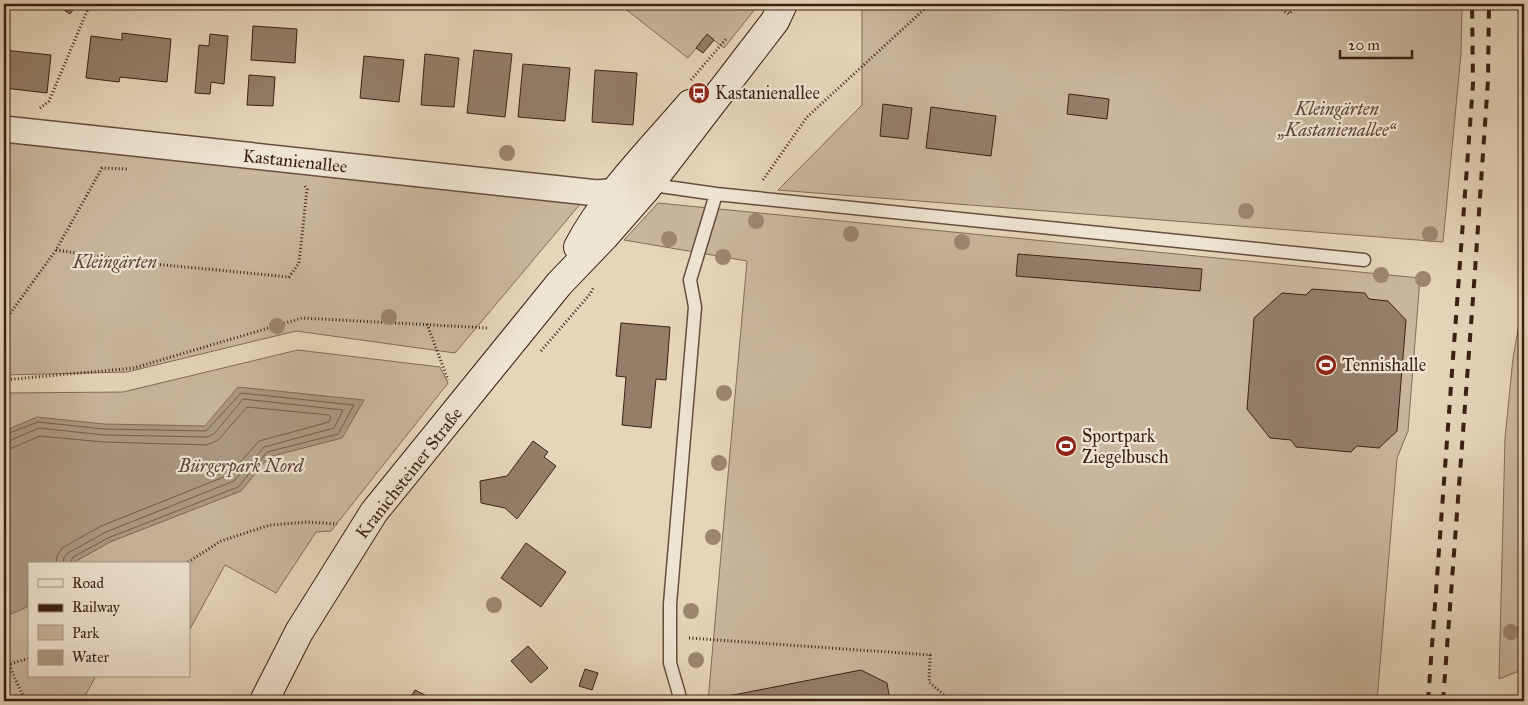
<svg xmlns="http://www.w3.org/2000/svg" width="1528" height="705" viewBox="0 0 1528 705" font-family="'IM FELL Great Primer',serif">
	<rect width="100%" height="100%" fill="#e5d6ba"/>
	<filter id="stains"><feTurbulence type="fractalNoise" baseFrequency=".004" numOctaves="4"/><feColorMatrix values="0 0 0 0 .2 0 0 0 0 .09 0 0 0 0 .02 0 0 0 .5 -.17"/></filter>
	<radialGradient id="worn" r=".72"><stop offset=".6" stop-color="#630" stop-opacity="0"/><stop offset="1" stop-color="#630" stop-opacity=".3"/></radialGradient>
	<path fill="#c8b79e" stroke="#826b59" d="M619 4H759L724 48 707 35 688 58Z
		M862 4H1462L1461 54 1443 242 778 190 862 105Z
		M4 138 581 203 455 353 296 331 127 372 4 375Z
		M658 203 1420 278 1408 431 1397 458 1377 701H707H708L747 261 624 240Z
		M1524 296V669L1499 679 1505 438 1513 358Z
		M298 350 440 367 448 383 331 531 316 532 276 593 225 565 190 629 189 564H29V676H96L82 701H4V393L123 392Z"/>
	<path fill="#ab9882" stroke="#7e6856" d="M238 387 364 400 342 438 269 457 241 491 110 542 71 564H29L27 607 4 617V431L37 417 104 424 205 426Z"/>
	<g fill="none" stroke-linecap="round" stroke-linejoin="round">
		<path stroke="#735c4b" stroke-width="1" d="M4 435 38 422 104 429 206 431 241 393 354 405 338 434 267 452 238 487 108 538 73 557 70 564
			M4 442 9 441 39 428 104 435 207 437 214 434 243 399 343 410 334 428 264 447 234 481 106 532 68 553 64 557 63 564
			M4 449 12 448 40 436 103 442 207 445 218 440 247 407 329 415 331 417 329 422 259 441 229 475 101 526 62 548 57 556 56 564"/>
	</g>
	<path fill="#937e6a" stroke="#3b1f14" d="M55 4H77L70 14Z
		M253 26 297 29 295 63 251 60Z
		M122 33 171 39 167 82 120 77 119 82 86 78 91 36 122 40Z
		M210 34 228 36 224 84 211 82 210 94 195 93 199 45 209 46Z
		M707 34 714 40 703 53 696 48Z
		M4 50 51 55 47 93 4 88Z
		M474 50 512 54 505 117 467 113Z
		M425 54 459 58 454 107 421 105Z
		M364 56 404 60 399 102 360 98Z
		M523 64 570 68 565 121 518 117Z
		M595 70 637 73 633 125 592 122Z
		M249 75 275 77 273 106 247 105Z
		M1069 94 1109 99 1107 119 1067 114Z
		M883 104 912 108 908 139 880 136Z
		M931 107 996 116 991 156 926 148Z
		M1018 254 1202 269 1200 291 1016 276Z
		M1312 289 1365 293 1369 299 1388 301 1406 320 1397 431 1379 448 1357 446 1351 452 1296 447 1291 440 1270 438 1247 409 1254 318 1282 293 1306 295Z
		M621 323 670 327 666 380 656 379 651 428 622 425 626 377 616 376Z
		M533 441 548 452 544 457 556 466 517 519 505 508 481 503 480 481 507 476Z
		M526 543 566 572 541 607 501 578Z
		M528 646 548 668 531 683 511 661Z
		M585 669 598 673 592 690 579 686Z
		M861 670 887 683 890 701H716L718 698Z
		M415 690 425 695 421 701H408Z"/>
	<g fill="none" stroke-linecap="round" stroke-linejoin="round">
		<g stroke="#664d3e" stroke-width="15">
			<path id="service" d="M649 188 660 186 716 194 1364 260
				M681 701 670 663V604L695 307 690 280 716 194"/>
		</g>
		<g stroke="#664d3e" stroke-width="28">
			<path id="minor" d="M4 129 597 193 630 190"/>
		</g>
		<g stroke="#3b1f14" stroke-width="30">
			<path id="secondary" d="M578 247C606 194 651 150 690 104
				M264 701 299 632 374 512 559 284 604 237 646 189 775 21 783 4"/>
		</g>
		<path stroke="#3b1f14" stroke-width="3" stroke-dasharray="1 2.5" stroke-linecap="butt" d="M1273 4 1289 14 1297 4
			M691 80 726 39
			M40 108 49 101 90 4
			M763 180 807 117 930 4
			M56 250 144 263 289 277 299 263 307 189 305 186
			M4 322 56 250 102 168 127 169
			M427 324 448 380
			M541 351 590 294 594 287
			M4 380 134 368 302 318 489 328
			M185 564 221 541 270 525 307 522 337 524
			M689 638 930 655 929 682 951 701
			M9 665 23 696 30 701
			M4 666 29 658"/>
		<use href="#service" stroke="#eee4d2" stroke-width="12"/>
		<use href="#minor" stroke="#eee4d2" stroke-width="25"/>
		<use href="#secondary" stroke="#eee4d2" stroke-width="28"/>
		<path stroke="#3b1f14" stroke-width="4" stroke-dasharray="9 9" stroke-linecap="butt" d="M1428 701 1473 84 1472 4
			M1443 701 1475 271 1488 80 1489 4"/>
	</g>
	<g fill="#9b8671">
		<circle cx="507" cy="153" r="8"/>
		<circle cx="1246" cy="211" r="8"/>
		<circle cx="756" cy="221" r="8"/>
		<circle cx="851" cy="234" r="8"/>
		<circle cx="1430" cy="234" r="8"/>
		<circle cx="669" cy="239" r="8"/>
		<circle cx="962" cy="242" r="8"/>
		<circle cx="723" cy="257" r="8"/>
		<circle cx="1381" cy="275" r="8"/>
		<circle cx="1423" cy="279" r="8"/>
		<circle cx="389" cy="317" r="8"/>
		<circle cx="277" cy="326" r="8"/>
		<circle cx="724" cy="393" r="8"/>
		<circle cx="719" cy="463" r="8"/>
		<circle cx="713" cy="537" r="8"/>
		<circle cx="494" cy="605" r="8"/>
		<circle cx="691" cy="611" r="8"/>
		<circle cx="1511" cy="632" r="8"/>
		<circle cx="696" cy="660" r="8"/>
	</g>
	<defs>
		<g id="bus-disc" transform="scale(1.125)"><circle r="9.5" fill="#8f2418" stroke="#eee4d2"/><path d="M-5-6H5V4H4V6H2V4H-2V6H-4V4H-5ZM-3.5-4V0h7V-4ZM-3.5 1.2v1.5H-2V1.2ZM2 1.2v1.5H3.5V1.2Z" fill="#fff"/></g>
		<g id="stadium-disc" transform="scale(1.125)"><circle r="9.5" fill="#8f2418" stroke="#eee4d2"/><path d="M0-5a6.5 5 0 1 0 0 10a6.5 5 0 1 0 0-10ZM-3.5-1.8h7v3.6h-7Z" fill="#fff"/></g>
	</defs>
	<g fill-rule="evenodd">
		<use href="#bus-disc" x="699" y="93"/>
		<use href="#stadium-disc" x="1326" y="365"/>
		<use href="#stadium-disc" x="1066" y="446"/>
	</g>
	<g text-anchor="middle" dominant-baseline="central" stroke-width="4.5" stroke-linejoin="round" paint-order="stroke">
		<g font-size="18" fill="#3b1f14" stroke="#eee4d2" text-anchor="start">
			<text x="715" y="93">Kastanienallee</text>
			<text x="1342" y="365">Tennishalle</text>
			<text x="1082" y="436">Sportpark<tspan x="1082" dy="21">Ziegelbusch</tspan></text>
		</g>
		<g font-size="18" font-style="italic" fill="#5e4536" stroke="#eee4d2">
			<text x="1337" y="109">Kleingärten<tspan x="1337" dy="21">„Kastanienallee“</tspan></text>
			<text x="115" y="262">Kleingärten</text>
			<text x="241" y="466">Bürgerpark Nord</text>
		</g>
		<g font-size="18" fill="#3b1f14" stroke="#eee4d2">
			<text transform="translate(295 161) rotate(6)">Kastanienallee</text>
			<text transform="translate(409 473) rotate(-52)">Kranichsteiner Straße</text>
		</g>
	</g>
	<rect width="1528" height="705" fill="none" stroke="#e5d6ba" stroke-width="20"/>
	<rect x="5" y="5" width="1518" height="695" fill="none" stroke="#3b1f14" stroke-width="2.5"/>
	<rect x="10" y="10" width="1508" height="685" fill="none" stroke="#3b1f14"/>
	<rect x="28" y="562" width="162" height="115" fill="#eee4d2" stroke="#a69586"/>
	<rect x="38" y="579" width="25" height="8" fill="#eee4d2" stroke="#a69586"/>
	<text x="72" y="588" font-size="15" fill="#3b1f14">Road</text>
	<rect x="38" y="604" width="25" height="8" fill="#3b1f14" stroke="#a69586"/>
	<text x="72" y="612" font-size="15" fill="#3b1f14">Railway</text>
	<rect x="38" y="625" width="25" height="15" fill="#c8b79e" stroke="#a69586"/>
	<text x="72" y="638" font-size="15" fill="#3b1f14">Park</text>
	<rect x="38" y="650" width="25" height="15" fill="#ab9882" stroke="#a69586"/>
	<text x="72" y="662" font-size="15" fill="#3b1f14">Water</text>
	<path d="M1340 50v8h72v-8" fill="none" stroke="#3b1f14" stroke-width="2.5"/>
	<text x="1348" y="50" font-size="15" fill="#3b1f14" stroke="#eee4d2" stroke-width="4" paint-order="stroke">20 m</text>
	<rect width="100%" height="100%" filter="url(#stains)"/>
	<rect width="100%" height="100%" fill="url(#worn)"/>
</svg>
